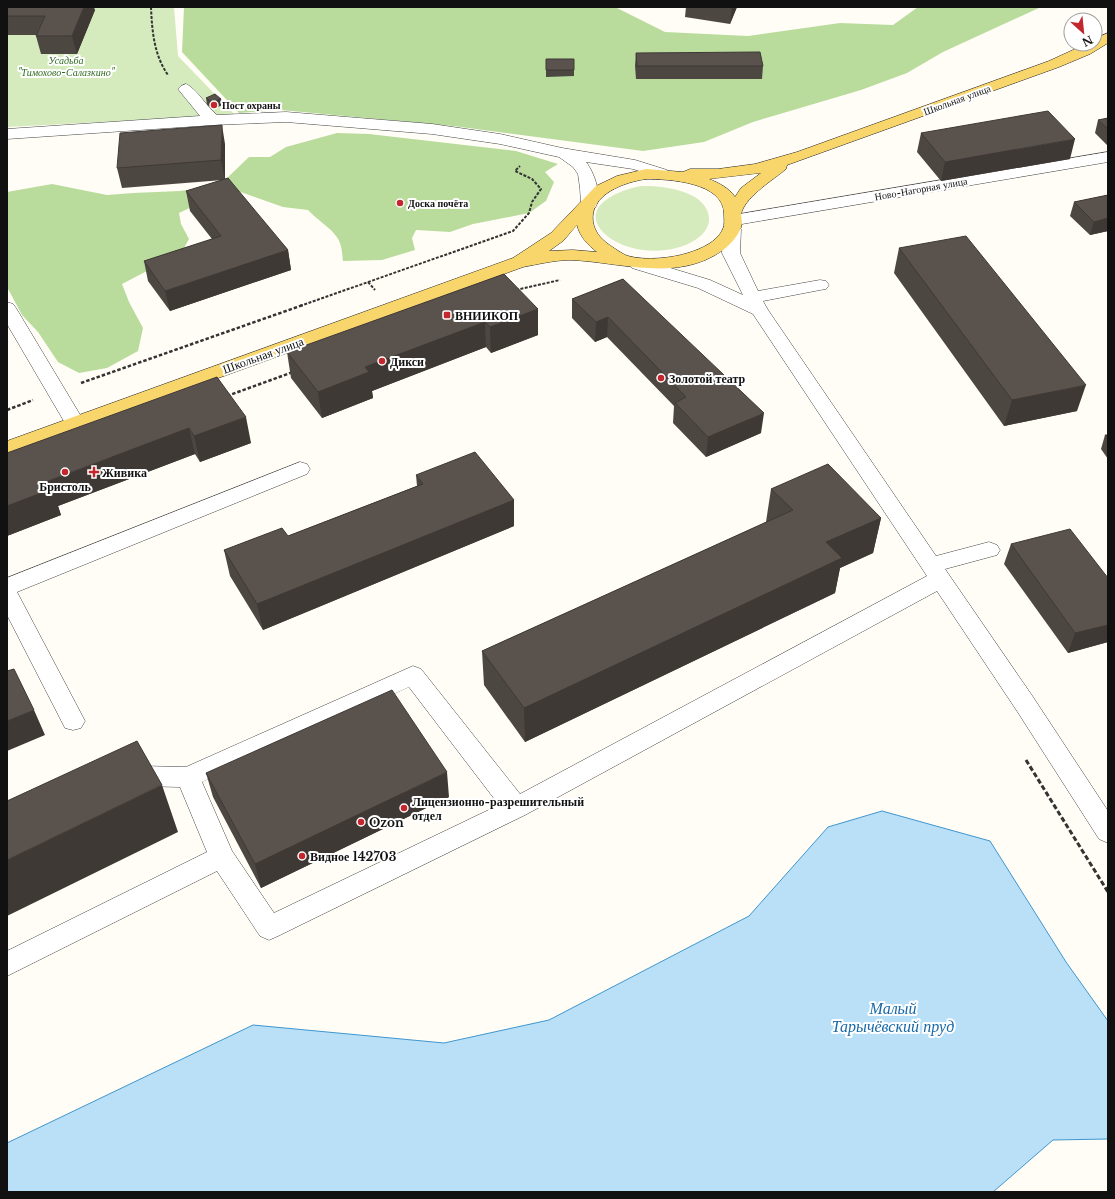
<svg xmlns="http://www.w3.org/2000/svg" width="1115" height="1199" viewBox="0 0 1115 1199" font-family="'Libre Baskerville',serif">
	<rect width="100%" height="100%" fill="#fffdf5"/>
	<path fill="#d5ebbd" d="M7 7H174L178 56 235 115 7 127Z
		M641 186C662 185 711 191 709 221 708 229 702 236 695 240 671 256 628 254 606 235 576 208 618 190 641 186Z"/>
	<path fill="#b9dc9c" d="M184 7H615L665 32 748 36 840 23 893 25 918 7H1041L943 52 907 73 861 90 753 122 704 142 643 151 453 126 281 110 239 113 182 52Z
		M337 133 369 134 516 151 558 164 545 172 554 182 546 201 529 213 473 224 450 232 416 230 412 238 415 250 382 260 343 261C342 253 342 243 336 236 331 228 316 219 308 210L283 207 238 191 198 204 179 213 181 224 189 239 178 259 145 272 122 284 129 302 143 328 138 351 107 368 79 373 58 362 38 332 22 315 7 287V192L52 184 107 195 133 193 180 191 206 187 225 180 249 157H270L286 147Z"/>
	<path fill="#b9e0f7" stroke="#3f96cf" d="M882 811 990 841 1066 962 1108 1021V1139L1053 1140 993 1192H7V1143L253 1025 444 1043 549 1020 749 916 828 827Z"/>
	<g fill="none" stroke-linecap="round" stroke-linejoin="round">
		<g stroke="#444" stroke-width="1">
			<path id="minor" d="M186 84C195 87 208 108 217 115L286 112 432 124 500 134 562 148 635 160 667 170 669 173 667 176 661 178 633 169 586 162C594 172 603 196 595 208L589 209 583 208 581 204 580 188 578 174 573 167 559 157 500 144 432 134 286 122 213 125 7 139V129L200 116 178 89 181 86Z
				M1108 152V162L736 225 741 229 740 253 758 291 820 280 826 281 829 285 826 289 820 290 763 301 768 310 936 556 989 542 997 545 1000 550 997 555 945 569 1033 697 1108 811V843L1099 839 1017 711 937 591 525 815 278 936 269 940 260 936 217 871 7 976V951L207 852 180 787 140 786 129 790 120 787 117 780 120 773 139 766 186 767 413 666 421 669 520 794 927 576 753 314 698 288 632 268 629 264 632 260 638 259 644 260 710 280 743 295 722 253 723 229 726 225 730 224 725 220 728 216ZM409 687 499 805 274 913 232 851 202 782Z
				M7 302 13 304 16 308 85 423 82 428 75 430 68 428 65 423 7 324Z
				M300 462 307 464 310 469 307 474 17 592 85 721 81 728 73 730 65 728 7 615V578Z"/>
		</g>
		<g stroke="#222" stroke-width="1">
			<path id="major" d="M1108 33V43L1090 54 1059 67 787 165 786 169C773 180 748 195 742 211 740 214 742 219 742 223 741 233 731 244 723 250 677 283 621 262 571 260 555 260 539 264 523 267L7 455V441L513 258 551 233 596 186 617 176 646 169 683 172 690 169H718L755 164 797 152 1049 61 1086 44H1095V39ZM761 173 741 188 735 197C729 188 719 183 709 179ZM646 179C669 179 724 182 724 214 724 219 725 224 723 229 717 242 701 249 688 253 673 258 645 261 628 256 622 254 614 248 608 244 600 238 595 232 593 222 589 194 625 182 646 179ZM577 225C580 237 588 245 597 252L573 250 549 251 563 241Z"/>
		</g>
		<path stroke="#333" stroke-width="2" stroke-dasharray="3 1.5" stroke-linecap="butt" d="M151 7C152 31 154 55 168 75
			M368 282 375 290
			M516 290 560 280
			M300 306 513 231 529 213 532 202 541 189 532 179 515 171 520 166"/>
		<path stroke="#333" stroke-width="2.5" stroke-dasharray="3.5 2" stroke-linecap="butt" d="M81 383 303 305
			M227 396 293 372
			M7 410 33 400"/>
		<path stroke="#333" stroke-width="3" stroke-dasharray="5 2.5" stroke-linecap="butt" d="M1026 760 1108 892"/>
		<use href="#minor" fill="#fff" fill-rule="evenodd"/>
		<use href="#major" fill="#f9d66b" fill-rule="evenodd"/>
	</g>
	<path fill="#4d4742" d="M7 7 95 10 77 54H41L36 36 37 35H7Z
		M686 7H737L730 24 685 17Z
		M636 53 763 66 762 79H636L635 66Z
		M546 59 574 70V76L546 77Z
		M206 98 221 99 222 105 213 109 207 105Z
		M1108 118V146L1095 133 1098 120Z
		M921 133 1070 159 941 181 917 152Z
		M225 144V179L288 250 291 270 170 311 148 281 144 261 212 239 190 211 186 191 223 180 122 188 117 168Z
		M1108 195V231L1090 235 1070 216 1074 202Z
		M899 248 1077 411 1004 426 894 273Z
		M623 279 761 433 706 457 673 423 674 406 607 337 595 342 572 318V299Z
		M538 309V335L491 353 486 347 372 391 373 398 322 418 291 378 287 352Z
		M217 377 251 443 200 462 195 454 58 506 61 515 7 536Z
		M1105 435H1108V459L1101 449Z
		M416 475 514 500V526L263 630 230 576 224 550 288 536 417 486Z
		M771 489 881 518 873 553 840 568 835 593 525 742 484 685 482 651 766 522Z
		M1011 544 1108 578V642L1068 653 1004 564Z
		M206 773 449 797 261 888 213 797Z"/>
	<path fill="#3f3936" d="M84 7H94L95 10 77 54 72 36Z
		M732 7H737L730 24Z
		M221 99 222 105 213 109 212 102Z
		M222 125 225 144V180L221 160Z
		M1075 139 1070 159 941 181 945 162Z
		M1108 218V231L1090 235 1094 222Z
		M288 250 291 270 170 311 165 291Z
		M538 309V335L491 353 490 327Z
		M608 317 607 337 595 342 596 322Z
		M485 322 486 347 372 391 373 398 322 418 318 392 365 367Z
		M1086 385 1077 411 1004 426 1012 400Z
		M764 413 761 433 706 457 708 437Z
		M246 417 251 443 200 462 194 436Z
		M189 428 195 454 58 506 61 515 7 536V506L48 481Z
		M514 500V526L263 630 257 604Z
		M881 518 873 553 840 568 835 593 525 742 524 708 826 542Z
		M1108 625V642L1068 653 1075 633Z
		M34 710 45 735 7 751V721Z
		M447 772 449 797 261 888 255 864Z
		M162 785 178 832 7 916V860Z"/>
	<path fill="#5a524d" stroke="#3f3936" d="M7 7H84L72 36H36L45 16H7Z
		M760 52 763 66H637L636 53Z
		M546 59H574V70H546Z
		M215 94 221 99 212 102 206 98Z
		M1048 111 1075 139 945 162 921 133Z
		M1108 118V129L1098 120Z
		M222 125 221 160 117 168 120 133Z
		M228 178 288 250 165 291 144 261 221 236 186 191Z
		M1108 195V218L1094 222 1074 202Z
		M966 236 1086 385 1012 400 899 248Z
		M504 274 538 309 490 327 485 322 365 367 369 372 318 392 287 352Z
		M623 279 764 413 708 437 675 403 686 397 608 317 596 322 572 299Z
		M217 377 246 417 194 436 189 428 48 481 52 489 7 506V453Z
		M1105 435H1108V439Z
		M475 452 514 500 257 604 224 550 282 528 288 536 423 484 416 475Z
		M828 464 881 518 826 542 842 558 524 708 482 651 793 510 771 489Z
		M1070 529 1108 578V625L1075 633 1011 544Z
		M14 669 34 710 7 721V671Z
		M392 690 447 772 255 864 206 773Z
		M137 741 162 785 7 860V801Z"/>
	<g fill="#c4262e" stroke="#fff" stroke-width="1.5">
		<circle cx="214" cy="105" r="4"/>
		<circle cx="400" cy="203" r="4"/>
		<rect x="443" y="311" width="8" height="8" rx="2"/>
		<circle cx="382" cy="361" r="4"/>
		<circle cx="661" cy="378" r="4"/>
		<circle cx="65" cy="472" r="4"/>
		<path d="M92 466h4v4h4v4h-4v4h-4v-4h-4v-4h4z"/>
		<circle cx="404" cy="808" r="4"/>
		<circle cx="361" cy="822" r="4"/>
		<circle cx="302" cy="856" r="4"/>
	</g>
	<g text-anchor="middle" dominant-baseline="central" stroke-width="4" stroke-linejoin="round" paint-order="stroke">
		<g font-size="10" font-style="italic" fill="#2f6b1f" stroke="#fff">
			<text x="66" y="60">Усадьба<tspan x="66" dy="12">"Тимохово-Салазкино"</tspan></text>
		</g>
		<g font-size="10" fill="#111" stroke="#fff">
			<text transform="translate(957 100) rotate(-20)">Школьная улица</text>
			<text transform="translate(921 189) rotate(-10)">Ново-Нагорная улица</text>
		</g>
		<g font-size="10" font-weight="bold" fill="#111" stroke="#fff" text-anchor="start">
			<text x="222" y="105">Пост охраны</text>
			<text x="408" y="203">Доска почёта</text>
		</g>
		<g font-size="12" font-weight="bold" fill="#111" stroke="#fff" text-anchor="start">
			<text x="455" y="315">ВНИИКОП</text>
			<text x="390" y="361">Дикси</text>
			<text x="669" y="378">Золотой театр</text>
			<text x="102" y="472">Живика</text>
			<text x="65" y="486" text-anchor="middle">Бристоль</text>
			<text x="412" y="801">Лицензионно-разрешительный<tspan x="412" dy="14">отдел</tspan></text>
			<text x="369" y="822">Ozon</text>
			<text x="310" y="856">Видное 142703</text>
		</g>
		<g font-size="12" fill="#111" stroke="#fff">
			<text transform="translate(263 355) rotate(-20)">Школьная улица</text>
		</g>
		<g font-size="16" font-style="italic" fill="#1768a6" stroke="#fff">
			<text x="893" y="1008">Малый<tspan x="893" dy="18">Тарычёвский пруд</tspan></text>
		</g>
	</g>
	<rect width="1115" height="1199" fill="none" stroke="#111111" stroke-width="16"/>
	<g transform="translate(1083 32) rotate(153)"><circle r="19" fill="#ffffff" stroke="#a0a0a0"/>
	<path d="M0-3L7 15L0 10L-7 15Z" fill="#c4262e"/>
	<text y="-6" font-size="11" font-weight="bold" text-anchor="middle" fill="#111111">N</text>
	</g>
</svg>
